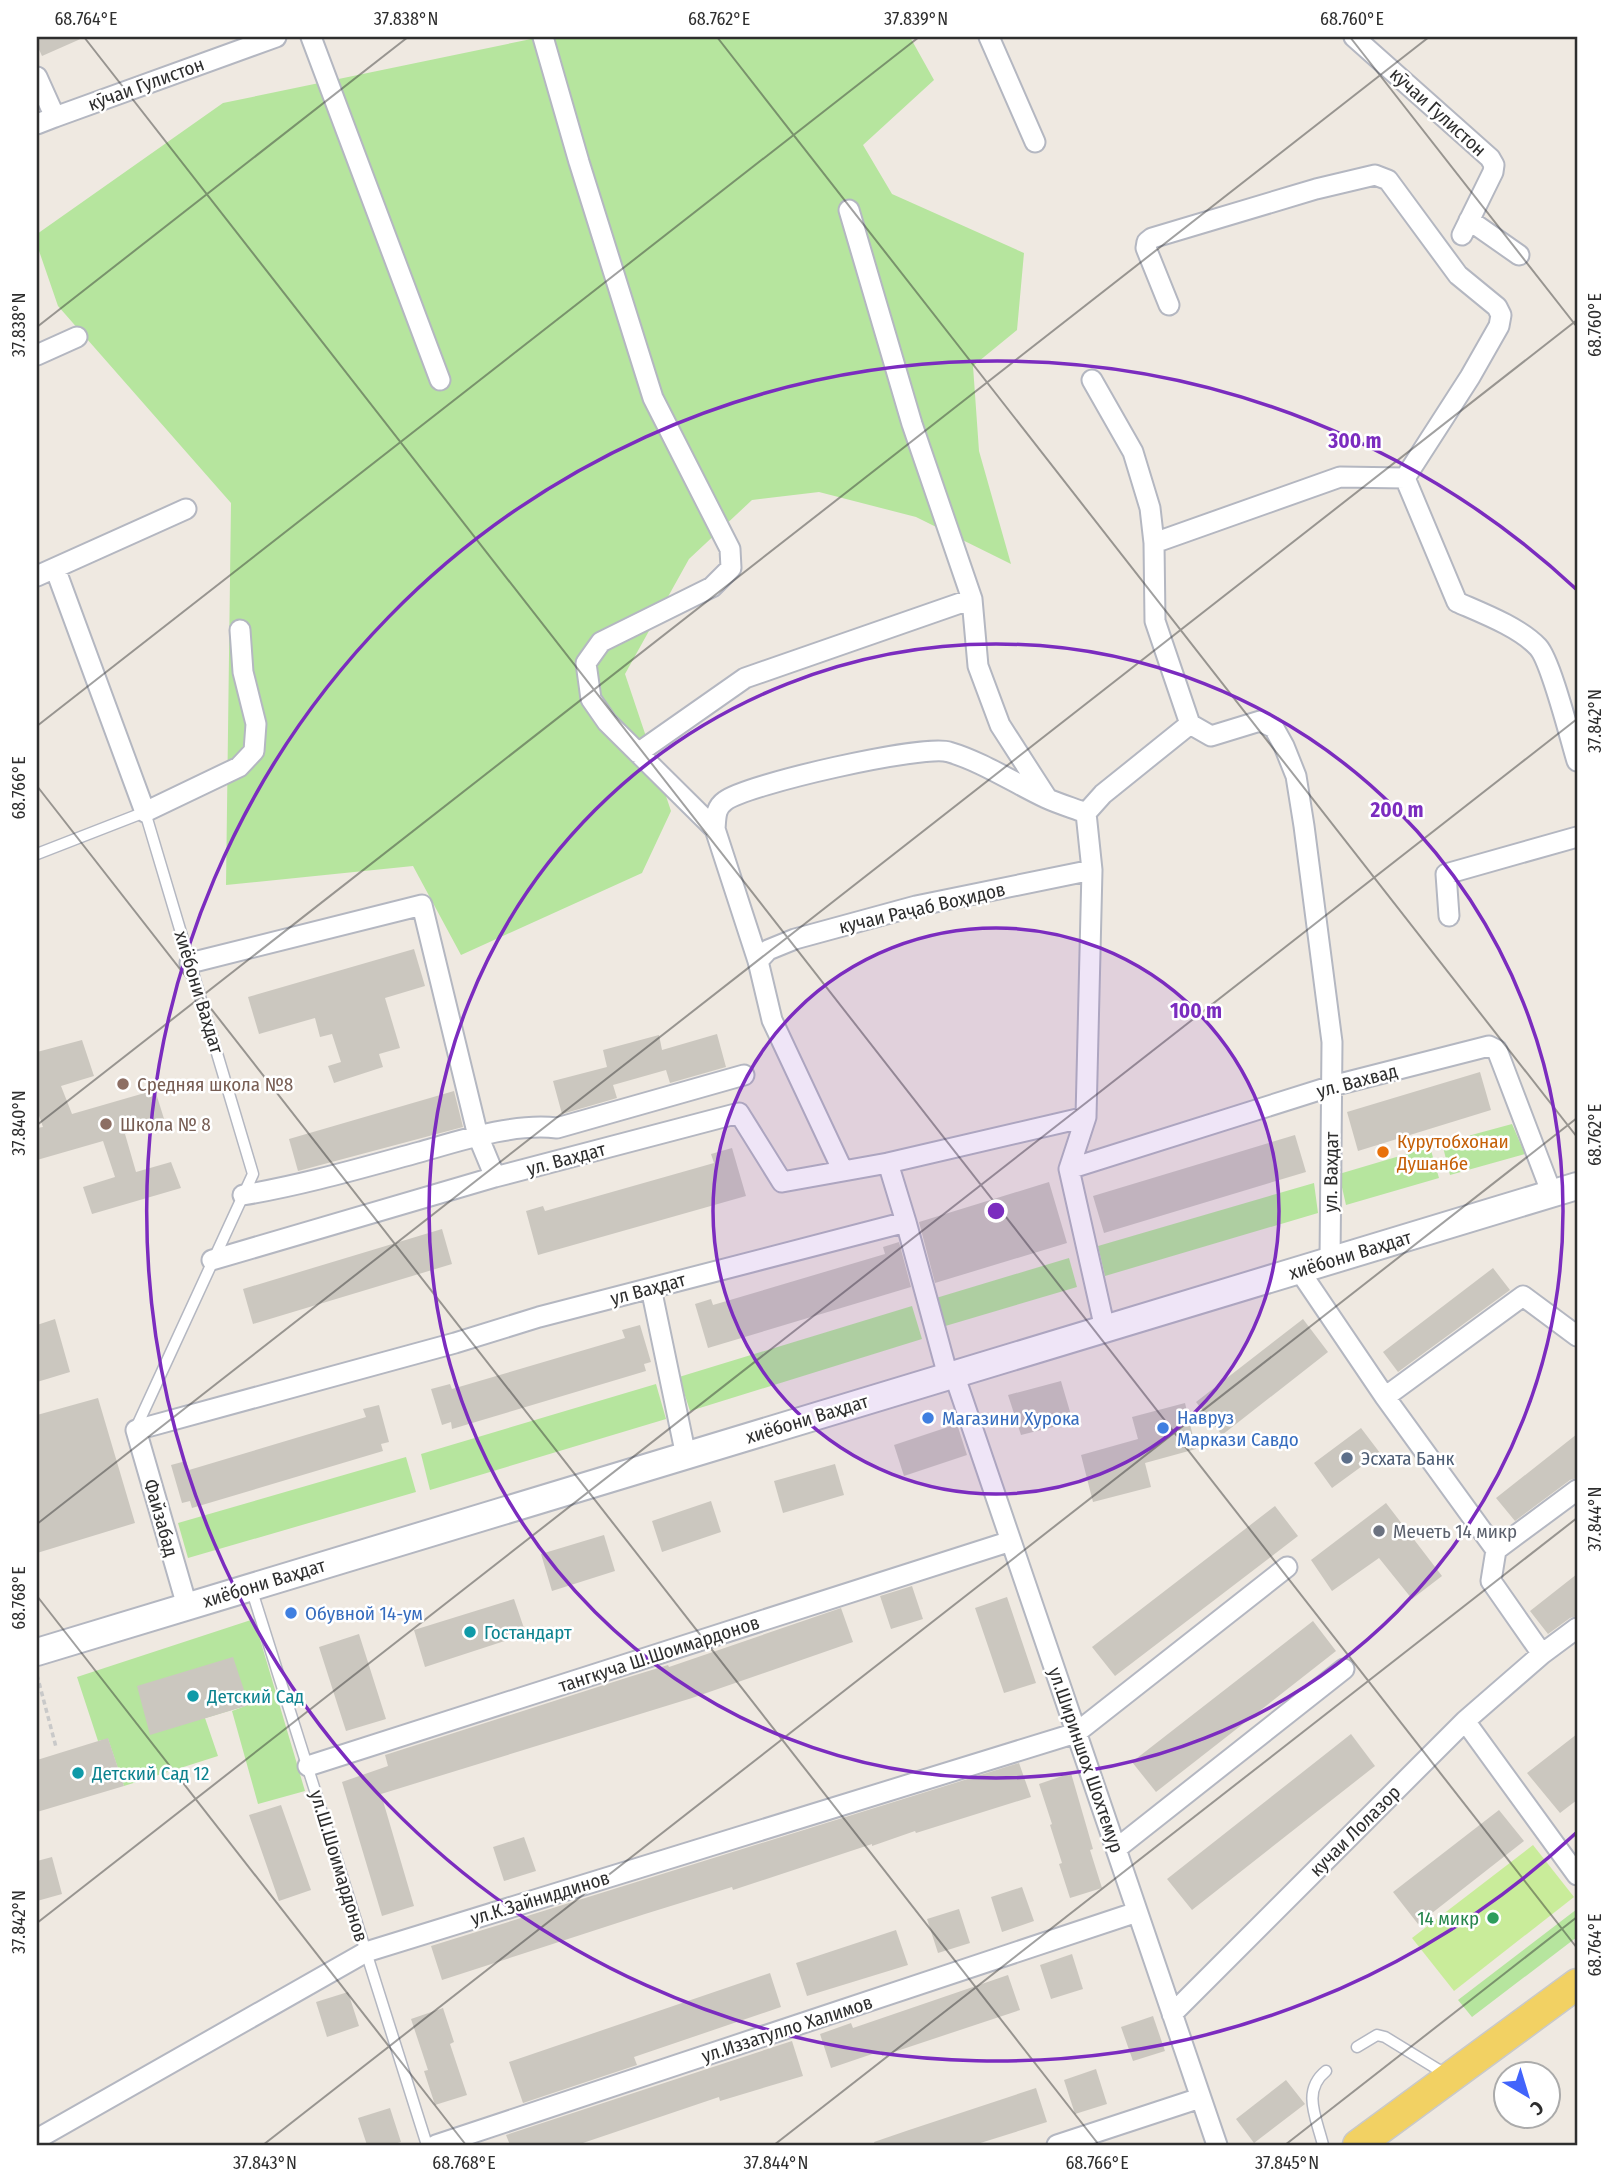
<svg xmlns="http://www.w3.org/2000/svg" width="1614" height="2182" viewBox="0 0 1614 2182" font-family="'Fira Sans Condensed',sans-serif">
	<rect width="100%" height="100%" fill="#efe9e1"/>
	<path fill="#b6e59e" d="M541 37H910L934 80 863 145 892 194 1024 253 1017 330 973 366 979 451 1011 564 916 517 819 492 752 500 689 559 625 674 671 811 642 873 461 955 413 866 226 885 231 503 58 306 37 245V234L223 103Z
		M1512 1124 1525 1154 1450 1175 1442 1143Z
		M1430 1147 1439 1178 1346 1205 1339 1174Z
		M1314 1183 1318 1213 1105 1276 1098 1246Z
		M1069 1258 1077 1287 942 1327 936 1298Z
		M912 1306 922 1339 690 1411 679 1377Z
		M656 1384 666 1419 430 1490 421 1454Z
		M406 1457 416 1492 188 1558 178 1523Z
		M254 1619 305 1791 258 1804 232 1711 248 1705 150 1735 205 1718 218 1756 124 1786 108 1739 98 1741 77 1677Z
		M1577 1909V1937L1472 2017 1458 2000Z"/>
	<path fill="#c9ec9a" d="M1533 1845 1574 1897 1454 1991 1412 1938Z"/>
	<path fill="#cbc7bf" d="M37 37H85L42 56 37 45Z
		M414 949 425 986 385 998 400 1048 379 1054 383 1067 334 1083 328 1066 341 1062 332 1034 320 1037 315 1018 259 1034 248 997Z
		M717 1034 726 1067 670 1083 666 1070 613 1085 617 1098 562 1114 553 1081 607 1067 603 1050 659 1035 662 1050Z
		M82 1040 94 1076 61 1086 72 1114 155 1090 165 1122 125 1134 136 1172 171 1162 181 1188 92 1214 83 1187 115 1177 103 1141 37 1160V1128L43 1127 37 1110V1052Z
		M1480 1072 1491 1110 1358 1151 1347 1112Z
		M454 1091 463 1127 298 1171 289 1139Z
		M1295 1135 1306 1172 1104 1233 1093 1196Z
		M732 1148 746 1196 538 1255 526 1211 543 1206 545 1211 714 1163 711 1154Z
		M1049 1182 1067 1243 935 1283 919 1222Z
		M442 1229 452 1264 253 1324 243 1289Z
		M899 1242 911 1287 708 1348 695 1304 711 1299 713 1305 885 1254 883 1247Z
		M1493 1268 1510 1290 1398 1372 1383 1352Z
		M55 1319 70 1372 37 1382V1325Z
		M1303 1319 1328 1352 1222 1435 1196 1402Z
		M640 1325 651 1362 644 1364 646 1371 452 1429 451 1422 442 1425 431 1389 450 1384 452 1389 625 1338 622 1330Z
		M1061 1381 1073 1422 1021 1435 1008 1395Z
		M98 1398 135 1523 37 1553V1415Z
		M1185 1403 1196 1449 1145 1463 1151 1487 1093 1502 1081 1455 1138 1439 1132 1417Z
		M379 1405 389 1442 381 1444 383 1451 192 1508 190 1501 182 1503 171 1465 186 1461 189 1470 366 1417 363 1409Z
		M957 1424 967 1455 904 1476 894 1445Z
		M1361 1428 1380 1453 1332 1488 1314 1463Z
		M1577 1434V1478L1570 1480 1515 1521 1496 1498Z
		M835 1464 844 1495 783 1513 774 1481Z
		M711 1501 721 1532 662 1552 652 1521Z
		M1386 1503 1442 1576 1412 1599 1379 1558 1332 1591 1311 1560Z
		M1275 1506 1298 1536 1115 1676 1092 1647Z
		M604 1535 615 1571 552 1591 541 1554Z
		M1577 1574V1616L1570 1618 1548 1634 1530 1611Z
		M912 1586 923 1619 891 1629 880 1596Z
		M1007 1597 1036 1683 1004 1693 975 1608Z
		M514 1599 526 1634 425 1667 414 1630Z
		M841 1608 853 1642 692 1698 381 1794 414 1906 382 1916 342 1782 388 1766 385 1755 629 1677 668 1665 669 1667Z
		M1313 1621 1336 1651 1156 1792 1132 1762Z
		M359 1634 386 1719 346 1731 319 1647Z
		M233 1657 249 1705 150 1735 137 1686Z
		M1351 1734 1375 1766 1192 1910 1167 1879Z
		M1577 1734V1800L1560 1813 1527 1773Z
		M108 1738 124 1786 37 1812V1760Z
		M1019 1763 1031 1797 916 1833 915 1831 872 1846V1844L733 1890 732 1887 645 1914 442 1980 431 1946Z
		M1071 1773 1093 1849 1090 1850 1102 1888 1070 1898 1059 1864 1062 1863 1050 1825 1052 1824 1039 1784Z
		M281 1805 311 1890 279 1901 249 1815Z
		M1499 1810 1524 1841 1418 1924 1393 1892Z
		M524 1837 536 1871 504 1881 493 1847Z
		M52 1857 62 1894 37 1901V1861Z
		M1022 1887 1034 1921 1002 1932 991 1897Z
		M959 1909 970 1943 938 1953 927 1919Z
		M896 1930 908 1965 807 1996 796 1963Z
		M1072 1954 1083 1989 1051 1999 1040 1965Z
		M770 1973 781 2007 634 2057 637 2065 523 2103 509 2062Z
		M1008 1975 1020 2010 882 2056 881 2051 831 2068 820 2034 851 2023 853 2028Z
		M348 1992 359 2026 327 2037 316 2002Z
		M443 2008 454 2042 450 2044 467 2095 435 2105 424 2071 428 2070 411 2019Z
		M1153 2016 1165 2051 1133 2061 1121 2027Z
		M792 2041 803 2076 720 2101 719 2097 577 2145H510L506 2135Z
		M1096 2069 1107 2104 1075 2114 1064 2080Z
		M1286 2080 1305 2104 1254 2143 1236 2119Z
		M1036 2088 1047 2122 974 2145H875L874 2142 909 2130Z
		M390 2108 401 2142 391 2145H367L358 2118Z"/>
	<g fill="none" stroke-linecap="round" stroke-linejoin="round">
		<g stroke="#b4b7c1" stroke-width="13">
			<path id="service" d="M37 854 145 812 253 1174 136 1428
				M251 1588 427 2145
				M1357 2047 1377 2035 1385 2037 1447 2075
				M1323 2145C1317 2119 1301 2091 1326 2071"/>
		</g>
		<g stroke="#b4b7c1" stroke-width="23">
			<path id="minor" d="M311 37 440 380
				M543 37 579 162 653 398 730 549 731 568 712 587 601 642 586 663 591 699 607 722 715 829
				M989 37 1035 142
				M1354 37 1490 158 1494 165 1493 172 1462 235
				M37 77 55 117 37 124
				M55 117 276 37
				M849 210 912 424 972 599 978 666 1000 725 1047 798
				M1469 220 1519 255
				M1169 305 1146 248 1147 242 1152 238 1316 189 1375 175 1388 180 1458 275 1497 307 1501 315 1499 326 1470 377 1405 478 1457 602C1482 613 1519 627 1538 647 1551 661 1570 738 1577 761
				M37 355 77 337
				M1092 380 1133 452 1150 508 1154 543 1155 621 1190 724 1211 736 1260 721 1274 728 1284 746 1296 776 1304 826 1332 1042 1330 1261
				M1154 543 1340 477 1405 478
				M55 568 145 812 239 767 254 751 256 724 243 672 240 630
				M37 576 186 509
				M638 753 745 678 972 599
				M1449 916 1446 874 1577 837
				M758 961 715 829C716 818 715 808 725 801 747 784 924 744 949 752 983 762 1014 783 1046 798 1059 804 1073 808 1086 813
				M190 963 422 905 478 1136 495 1177
				M842 1169 772 1020 758 961 768 950 795 939 916 906 1092 870
				M1069 1169 1332 1086 1489 1046 1497 1050 1552 1194
				M243 1195C303 1185 361 1168 420 1152 462 1140 513 1123 557 1128L744 1075
				M906 1222 948 1376
				M212 1260 495 1177 739 1113 782 1182 888 1163
				M1299 1270 1385 1397 1496 1550 1491 1581 1542 1654 1577 1628
				M651 1288 686 1456
				M1105 1329 1069 1169 1086 1117 1092 870 1086 813 1103 794 1190 724
				M954 1374 1217 2145
				M1385 1397 1523 1296 1577 1336
				M1496 1550 1577 1490
				M187 1606 136 1430 455 1343 539 1317 906 1222 888 1163 1086 1117
				M1465 1721 1577 1875
				M308 1766 1011 1541
				M1116 1849 1344 1669
				M1172 2014 1465 1721 1542 1654
				M37 2139 366 1952 1076 1733 1287 1567
				M436 2145 1137 1912
				M1057 2145 1200 2098"/>
		</g>
		<g stroke="#b4b7c1" stroke-width="30">
			<path id="secondary" d="M37 1652 1577 1186"/>
		</g>
		<g stroke="#c9c9c9" stroke-width="33">
			<path id="primary" d="M1358 2145 1577 1984"/>
		</g>
		<path stroke="#c9c9c9" stroke-width="3.5" stroke-dasharray="5 3.5" stroke-linecap="butt" d="M37 1675 56 1747"/>
		<use href="#service" stroke="#fff" stroke-width="10"/>
		<use href="#minor" stroke="#fff" stroke-width="19"/>
		<use href="#secondary" stroke="#fff" stroke-width="26"/>
		<use href="#primary" stroke="#f2d163" stroke-width="30"/>
	</g>
	<path fill="none" stroke="#2e2e2e" stroke-width="2" stroke-opacity="0.45" d="M84 37 1577 1948M717 37 1577 1137M1350 37 1577 327M37 327 408 37M37 726 919 37M37 786 1099 2145M37 1125 1429 37M37 1524 1577 320M37 1596 466 2145M37 1923 1577 719M263 2145 1577 1118M774 2145 1577 1518M1285 2145 1577 1917"/>
	<circle cx="996" cy="1211" r="283" fill="#7b2cbf" fill-opacity=".12"/>
	<g fill="none" stroke="#7b2cbf" stroke-width="3.5">
		<circle cx="996" cy="1211" r="283"/>
		<circle cx="996" cy="1211" r="567"/>
		<path d="M1576 1833A850 850 0 1 1 1576 589"/>
	</g>
	<g fill="#8d6e63" stroke="#fff" stroke-width="2.5">
		<circle cx="123" cy="1084" r="7"/>
		<circle cx="106" cy="1124" r="7"/>
	</g>
	<circle fill="#e8710a" stroke="#fff" stroke-width="2.5" cx="1383" cy="1152" r="7"/>
	<g fill="#3f7fe0" stroke="#fff" stroke-width="2.5">
		<circle cx="928" cy="1418" r="7"/>
		<circle cx="1163" cy="1428" r="7"/>
		<circle cx="291" cy="1613" r="7"/>
	</g>
	<circle fill="#5c6f8a" stroke="#fff" stroke-width="2.5" cx="1347" cy="1458" r="7"/>
	<circle fill="#6b7280" stroke="#fff" stroke-width="2.5" cx="1379" cy="1531" r="7"/>
	<g fill="#0f9aa8" stroke="#fff" stroke-width="2.5">
		<circle cx="470" cy="1632" r="7"/>
		<circle cx="193" cy="1696" r="7"/>
		<circle cx="78" cy="1773" r="7"/>
	</g>
	<circle fill="#2e9e5b" stroke="#fff" stroke-width="2.5" cx="1493" cy="1918" r="7"/>
	<g text-anchor="middle" dominant-baseline="central" stroke-width="5" stroke-linejoin="round" paint-order="stroke">
		<g font-size="19" fill="#2e2e2e" stroke="#fff">
			<text transform="translate(146 84) rotate(-20)">кӯчаи Гулистон</text>
			<text transform="translate(1438 112) rotate(42)">кӯчаи Гулистон</text>
			<text transform="translate(922 908) rotate(-13)">кучаи Раҷаб Воҳидов</text>
			<text transform="translate(199 992) rotate(73)">хиёбони Вахдат</text>
			<text transform="translate(1357 1081) rotate(-15)">ул. Вахвад</text>
			<text transform="translate(566 1159) rotate(-15)">ул. Вахдат</text>
			<text transform="translate(1331 1172) rotate(-89)">ул. Вахдат</text>
			<text transform="translate(1350 1255) rotate(-17)">хиёбони Ваҳдат</text>
			<text transform="translate(648 1289) rotate(-15)">ул Ваҳдат</text>
			<text transform="translate(807 1419) rotate(-17)">хиёбони Ваҳдат</text>
			<text transform="translate(161 1518) rotate(74)">Файзабад</text>
			<text transform="translate(264 1583) rotate(-17)">хиёбони Ваҳдат</text>
			<text transform="translate(659 1654) rotate(-18)">тангкуча Ш.Шоимардонов</text>
			<text transform="translate(1086 1760) rotate(71)">ул.Шириншох Шохтемур</text>
			<text transform="translate(1355 1831) rotate(-45)">кучаи Лолазор</text>
			<text transform="translate(339 1866) rotate(73)">ул.Ш.Шоимардонов</text>
			<text transform="translate(540 1898) rotate(-17)">ул.К.Зайниддинов</text>
			<text transform="translate(787 2029) rotate(-18)">ул.Иззатулло Халимов</text>
		</g>
		<g font-size="19" fill="#785e54" stroke="#fff" text-anchor="start">
			<text x="137" y="1084">Средняя школа №8</text>
			<text x="120" y="1124">Школа № 8</text>
		</g>
		<g font-size="19" fill="#c56008" stroke="#fff" text-anchor="start">
			<text x="1397" y="1141">Курутобхонаи<tspan x="1397" dy="22">Душанбе</tspan></text>
		</g>
		<g font-size="19" fill="#366cbe" stroke="#fff" text-anchor="start">
			<text x="1177" y="1417">Навруз<tspan x="1177" dy="22">Маркази Савдо</tspan></text>
			<text x="942" y="1418">Магазини Хурока</text>
			<text x="305" y="1613">Обувной 14-ум</text>
		</g>
		<g font-size="19" fill="#4e5e75" stroke="#fff" text-anchor="start">
			<text x="1361" y="1458">Эсхата Банк</text>
		</g>
		<g font-size="19" fill="#5b616d" stroke="#fff" text-anchor="start">
			<text x="1393" y="1531">Мечеть 14 микр</text>
		</g>
		<g font-size="19" fill="#0d838f" stroke="#fff" text-anchor="start">
			<text x="484" y="1632">Гостандарт</text>
			<text x="207" y="1696">Детский Сад</text>
			<text x="92" y="1773">Детский Сад 12</text>
		</g>
		<g font-size="19" fill="#27864d" stroke="#fff" text-anchor="end">
			<text x="1479" y="1918">14 микр</text>
		</g>
	</g>
	<circle cx="996" cy="1211" r="10" fill="#7b2cbf" stroke="#fff" stroke-width="3.5"/>
	<g font-size="21" text-anchor="middle" font-weight="bold" fill="#7b2cbf" stroke="#fff" stroke-width="5" stroke-linejoin="round" paint-order="stroke">
		<text x="1355" y="448">300 m</text>
		<text x="1397" y="817">200 m</text>
		<text x="1196" y="1018">100 m</text>
	</g>
	<rect width="1614" height="2182" fill="none" stroke="#ffffff" stroke-width="77"/>
	<g transform="translate(1527 2095) rotate(142)"><circle r="33" fill="#ffffff" stroke="#ababab" stroke-width="2"/>
	<path d="M0-5L12 26L0 18L-12 26Z" fill="#4264fb"/>
	<text y="-10" font-size="19" font-weight="bold" text-anchor="middle" fill="#2e2e2e">С</text>
	</g>
	<rect x="38" y="38" width="1538" height="2106" fill="none" stroke="#2e2e2e" stroke-width="2.5"/>
	<g font-size="18" text-anchor="middle" fill="#2e2e2e">
		<text x="86" y="25">68.764°E</text>
		<text x="406" y="25">37.838°N</text>
		<text x="719" y="25">68.762°E</text>
		<text x="916" y="25">37.839°N</text>
		<text x="1352" y="25">68.760°E</text>
		<text transform="translate(1595 325) rotate(-90)" y="6">68.760°E</text>
		<text transform="translate(19 325) rotate(-90)" y="6">37.838°N</text>
		<text transform="translate(1595 721) rotate(-90)" y="6">37.842°N</text>
		<text transform="translate(19 788) rotate(-90)" y="6">68.766°E</text>
		<text transform="translate(19 1123) rotate(-90)" y="6">37.840°N</text>
		<text transform="translate(1595 1135) rotate(-90)" y="6">68.762°E</text>
		<text transform="translate(1595 1519) rotate(-90)" y="6">37.844°N</text>
		<text transform="translate(19 1598) rotate(-90)" y="6">68.768°E</text>
		<text transform="translate(19 1922) rotate(-90)" y="6">37.842°N</text>
		<text transform="translate(1595 1945) rotate(-90)" y="6">68.764°E</text>
		<text x="265" y="2169">37.843°N</text>
		<text x="464" y="2169">68.768°E</text>
		<text x="776" y="2169">37.844°N</text>
		<text x="1097" y="2169">68.766°E</text>
		<text x="1287" y="2169">37.845°N</text>
	</g>
</svg>
